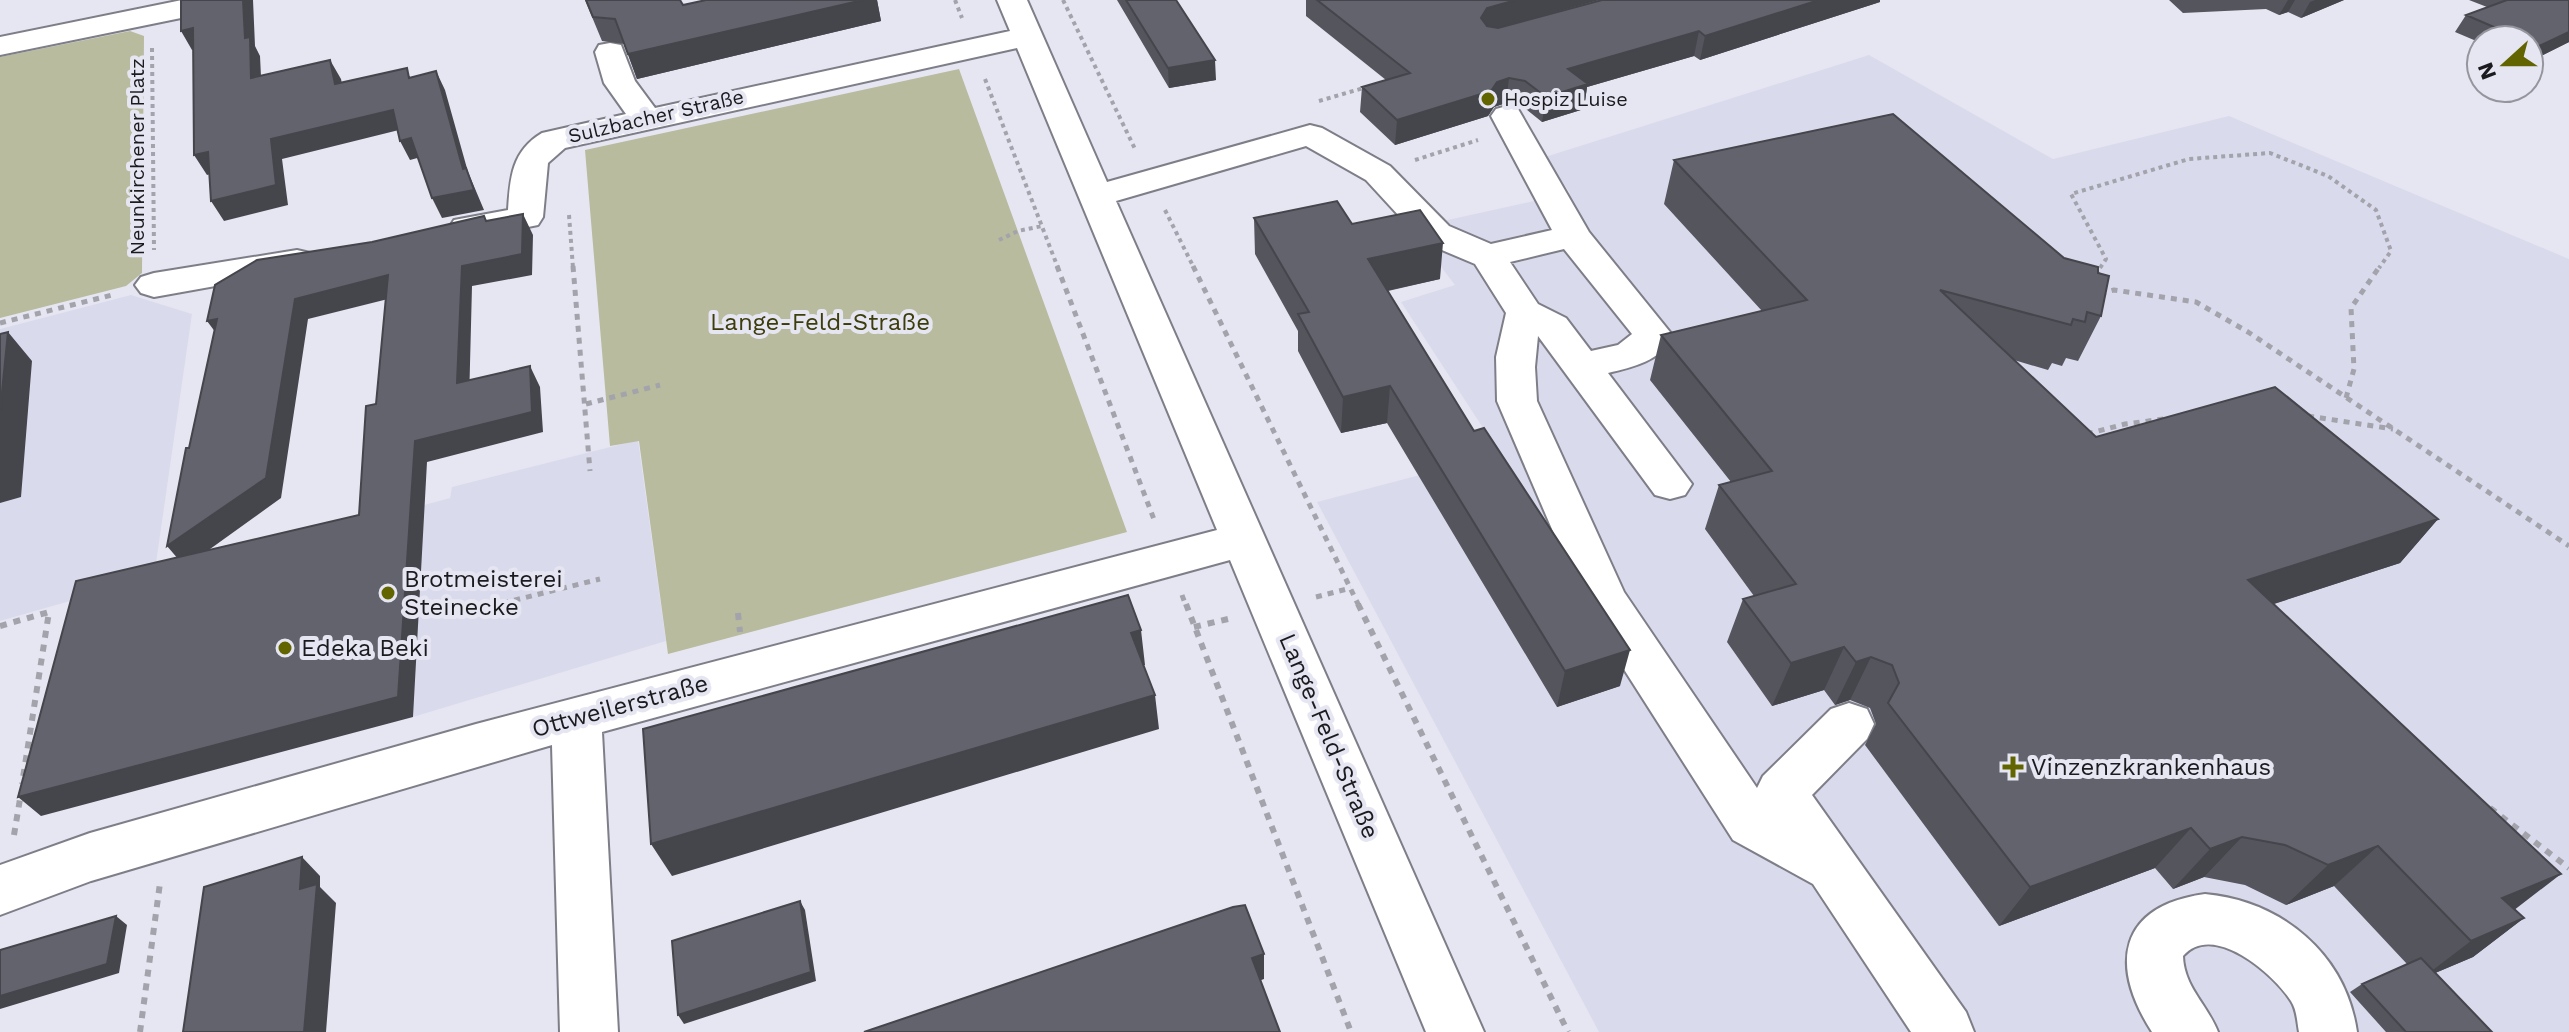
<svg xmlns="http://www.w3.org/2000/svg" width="2569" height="1032" viewBox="0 0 2569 1032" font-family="'Work Sans',sans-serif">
	<rect width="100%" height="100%" fill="#e6e6f2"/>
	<path fill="#dadaed" d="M1869 55 2053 159 2229 116 2569 259V1032H1599L1317 502 1500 454 1401 302 1455 285 1411 228 1570 193 1545 157Z
		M131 295 192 314 154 577 0 621V329Z
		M638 440 666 641 413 717 402 511 450 498 452 487Z"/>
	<path fill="#b8bb9d" d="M130 31 144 36 142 273 126 286 0 318V57Z
		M959 69 1127 532 668 654 639 441 610 446 585 150Z"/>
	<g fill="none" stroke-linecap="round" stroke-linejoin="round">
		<g stroke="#7e7e88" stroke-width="4">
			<path id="minor" d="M182 0H240L235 6 225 9 0 55V37Z
				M997 0H1027L1107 182 1310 125 1322 128 1390 166 1449 226 1491 244 1552 230 1491 116 1496 109 1507 106 1518 109 1589 232 1674 337C1659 361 1634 367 1608 373L1692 484 1685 495 1670 499 1655 495 1538 336 1535 367 1537 401 1624 592 1757 788 1763 776 1831 709 1849 703 1867 709 1874 724 1867 739 1812 795 1966 1012 1974 1032H1911L1813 884 1733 840 1588 613 1497 401 1496 357 1506 313 1475 264 1423 242 1366 180 1306 146 1116 201 1484 1032H1426L1230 560 602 732 618 1032H560L552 745 91 881 0 915V865L90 833 476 724 1217 530 1017 48 565 148 548 163 543 217 538 225 467 239 454 236 449 228 454 220 508 210C510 177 512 151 542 133L626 114 604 83 595 52 599 45 610 43 621 45 635 81 655 108 1010 31ZM1564 249 1632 334 1618 345 1591 351 1566 318 1538 304 1510 262Z
				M297 250 310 253 315 261 310 269 154 297 141 293 135 285 141 277 154 273Z
				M2205 894C2282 901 2346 954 2357 1032H2299C2297 1022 2297 1010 2291 1001 2274 974 2213 921 2183 956 2184 987 2207 1004 2218 1032H2152C2109 965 2118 906 2205 894Z"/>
		</g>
		<path stroke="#a3a3ac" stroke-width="4" stroke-dasharray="4 4" stroke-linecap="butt" d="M955 0 962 18
			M1063 0 1136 151
			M152 48 154 250
			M985 79 1058 268
			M1319 101 1367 87
			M1415 160 1478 140
			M1165 210 1194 268
			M569 215 573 268
			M999 240 1018 231 1042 226
			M2100 268 2106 259 2071 194 2189 159 2270 153 2328 176 2376 210 2391 251 2379 268"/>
		<path stroke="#a3a3ac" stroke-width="5" stroke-dasharray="6 6" stroke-linecap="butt" d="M573 266 590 471
			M1057 266 1155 522
			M1193 266 1359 606
			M2095 276 2101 266
			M2100 294 2114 290 2196 302 2248 332 2569 546
			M0 323 116 294
			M2346 398 2354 369 2351 308 2380 266
			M586 404 660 385
			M2308 416 2393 429
			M2087 434 2125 424 2164 419
			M1182 595 1186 606
			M1316 597 1351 588
			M491 606 600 579"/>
		<path stroke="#a3a3ac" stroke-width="6" stroke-dasharray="7 7" stroke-linecap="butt" d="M1186 604 1351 1032
			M1358 604 1568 1032
			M480 609 499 604
			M738 613 740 632
			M0 626 49 612 22 784
			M1194 627 1228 619
			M2490 808 2569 868
			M14 835 21 793
			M140 1032 160 883"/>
		<use href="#minor" fill="#fff" fill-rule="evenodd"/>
	</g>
	<path fill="#55555e" d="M585 0 683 5 706 0H877L881 21 637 79 624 44 602 41Z
		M1117 0H1176L1216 80 1169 88Z
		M1306 0H1599L1498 28 1880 2 1700 60 1694 56 1587 87 1584 109 1542 122 1522 106 1506 103 1494 107 1488 116 1395 145 1360 112 1362 87 1386 80 1306 16Z
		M2169 0H2344L2301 18 2288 12 2279 15 2266 9 2183 13Z
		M2469 0H2569V42L2529 62V40H2481V43L2455 32 2466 15 2487 7Z
		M1674 160 2064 258 2098 273 2101 316 2078 361 2066 358 2062 366 2052 363 2048 370 2014 360 2096 437 2438 519 2400 563 2274 604 2515 909 2524 918 2473 957 2435 973 2492 1032H2386L2350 992 2362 984 2407 964 2334 886 2286 905 2245 885 2204 877 2173 889 2155 868 1999 926 1865 745 1876 724 1870 708 1850 700 1835 705 1824 690 1772 706 1727 642 1743 599 1754 596 1705 529 1719 485 1731 482 1650 380 1661 335 1762 311 1664 204Z
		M1254 218 1352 224 1440 279 1388 291 1620 686 1557 707 1387 423 1341 433 1298 351V331L1255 254Z"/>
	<path fill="#45454c" d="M243 0H253L255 46 260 56 262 97 251 78 245 38Z
		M863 0H877L881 21 637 79 628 54Z
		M1516 0H1599L1484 32 1481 18 1487 8Z
		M1819 0H1880V2L1700 60 1705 36Z
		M2288 0H2295L2288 12 2279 15Z
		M2315 0H2344L2301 18 2310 2Z
		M193 28 205 47 192 50 181 31Z
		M1699 31 1694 56 1587 87 1584 109 1542 122 1546 97 1568 69Z
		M2569 32V42L2529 62 2539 46Z
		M330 60 341 79 346 103 335 84Z
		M1215 60 1216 80 1169 88 1168 68Z
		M436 71 445 90 468 172 484 210 442 218 432 198 463 169Z
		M1509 78 1506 103 1494 107 1488 116 1395 145 1397 120Z
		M393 110 403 129 282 159 288 205 224 221 211 201 271 139Z
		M411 138 421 157 410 160 400 141Z
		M208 152 221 171 207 175 194 155Z
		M523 214 533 235 532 275 472 286 469 403 457 383 462 266Z
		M1443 243 1440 279 1367 295 1368 259Z
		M388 275 400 296 308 319 281 498 185 567 167 546 295 299Z
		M217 319 222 341 207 321Z
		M8 332 32 361 21 497 0 503V412Z
		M530 366 540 387 543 432 427 462 413 717 41 816 18 797 398 697 415 441Z
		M1390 386 1387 423 1341 433 1343 397Z
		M2438 519 2400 563 2214 623 2248 580Z
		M1141 630 1145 665 1136 668 1131 633Z
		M1844 647 1824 690 1772 706 1791 663Z
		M1630 650 1620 686 1557 707 1565 671Z
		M1871 657 1850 700 1835 705 1856 662Z
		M1155 695 1159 729 672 876 651 844Z
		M2191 828 2155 868 1999 926 2030 887Z
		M2242 837 2204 877 2173 889 2210 849Z
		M2378 846 2334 886 2286 905 2328 865Z
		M302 857 320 876V887L336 903 326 1032H304L300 889Z
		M2561 874 2509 914 2502 898Z
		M800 901 805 910 816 981 684 1024 678 1015Z
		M116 916 127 925 119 973 0 1009V996Z
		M2524 918 2473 957 2421 979 2471 941Z
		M1264 954V979L1253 983 1252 958Z"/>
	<path fill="#63636d" stroke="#45454c" stroke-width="2" d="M181 0H243L245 38 250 37 251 78 330 60 335 84 407 68 409 78 436 71 463 169 466 168 474 190 432 198 411 138 400 141 393 110 271 139 276 185 211 201 208 152 194 155 193 28 181 31Z
		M586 0H680L683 5 706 0H863L628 54 615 19 593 17Z
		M1126 0H1176L1215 60 1168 68Z
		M1317 0H1516L1487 8 1481 18 1487 26 1498 28 1602 0H1819L1705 36 1699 31 1568 69 1588 84 1546 97 1525 81 1509 78 1497 82 1491 91 1397 120 1362 87 1410 73Z
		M2507 0H2569V32L2539 46 2529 42V40H2524L2466 15Z
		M1893 114 2064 258 2098 267V273L2109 276 2101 316 2087 312 2085 322 2073 319 2071 325 1940 290 2096 437 2275 387 2438 519 2248 580 2561 874 2502 898 2524 918 2471 941 2378 846 2328 865 2285 845 2242 837 2210 849 2191 828 2030 887 1888 703 1899 683 1892 665 1871 657 1856 662 1844 647 1791 663 1743 599 1796 584 1719 485 1772 471 1661 335 1807 300 1674 160Z
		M1337 201 1352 224 1420 210 1443 243 1368 259 1474 431 1484 428 1630 650 1565 671 1390 386 1343 397 1298 314 1309 312 1254 218Z
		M523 214 522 254 462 266 457 383 530 366 532 412 415 441 398 697 18 797 76 581 359 515 366 406 376 404 388 275 295 299 266 478 167 546 186 448H189L217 319 207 321 215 285 257 260 372 242 484 216 486 221Z
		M8 332 0 412V334Z
		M1128 595 1141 630 1131 633 1155 695 651 844 643 729Z
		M302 857 300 889 317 884 304 1032H183L204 887Z
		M800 901 811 972 678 1015 672 941Z
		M1245 905 1264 954 1252 958 1280 1032H864L1233 907Z
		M116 916 107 964 0 996V950Z
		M2421 958 2492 1032H2406L2362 984Z"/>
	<g fill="#626400" stroke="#e6e6f2" stroke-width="3">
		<circle cx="1488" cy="99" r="8"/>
		<circle cx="388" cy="593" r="8"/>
		<circle cx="285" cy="648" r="8"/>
		<path d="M2009 755h8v8h8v8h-8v8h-8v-8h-8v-8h8z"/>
	</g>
	<g text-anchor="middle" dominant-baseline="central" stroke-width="8" stroke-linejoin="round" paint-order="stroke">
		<g font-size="20" fill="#1b1b1f" stroke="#e6e6f2" text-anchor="start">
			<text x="1504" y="99">Hospiz Luise</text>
		</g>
		<g font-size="20" fill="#1b1b1f" stroke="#e6e6f2">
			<text transform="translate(656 116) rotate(-13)">Sulzbacher Straße</text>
			<text transform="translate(137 157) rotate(-90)">Neunkirchener Platz</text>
		</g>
		<g font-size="24" fill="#3c3d0b" stroke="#e6e6f2">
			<text x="820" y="322">Lange-Feld-Straße</text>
		</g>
		<g font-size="24" fill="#1b1b1f" stroke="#e6e6f2" text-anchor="start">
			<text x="404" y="579">Brotmeisterei<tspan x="404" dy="28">Steinecke</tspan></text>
			<text x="301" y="648">Edeka Beki</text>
			<text x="2031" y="767">Vinzenzkrankenhaus</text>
		</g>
		<g font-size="24" fill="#1b1b1f" stroke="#e6e6f2">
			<text transform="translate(620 706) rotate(-15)">Ottweilerstraße</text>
			<text transform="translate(1329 736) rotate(67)">Lange-Feld-Straße</text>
		</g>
	</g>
	<g transform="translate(2505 64) rotate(249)"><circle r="38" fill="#e6e6f2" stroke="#95959e" stroke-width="2"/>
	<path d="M0-6L14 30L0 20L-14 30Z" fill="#626400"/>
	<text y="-12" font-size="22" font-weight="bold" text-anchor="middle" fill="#1b1b1f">N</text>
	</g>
</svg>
